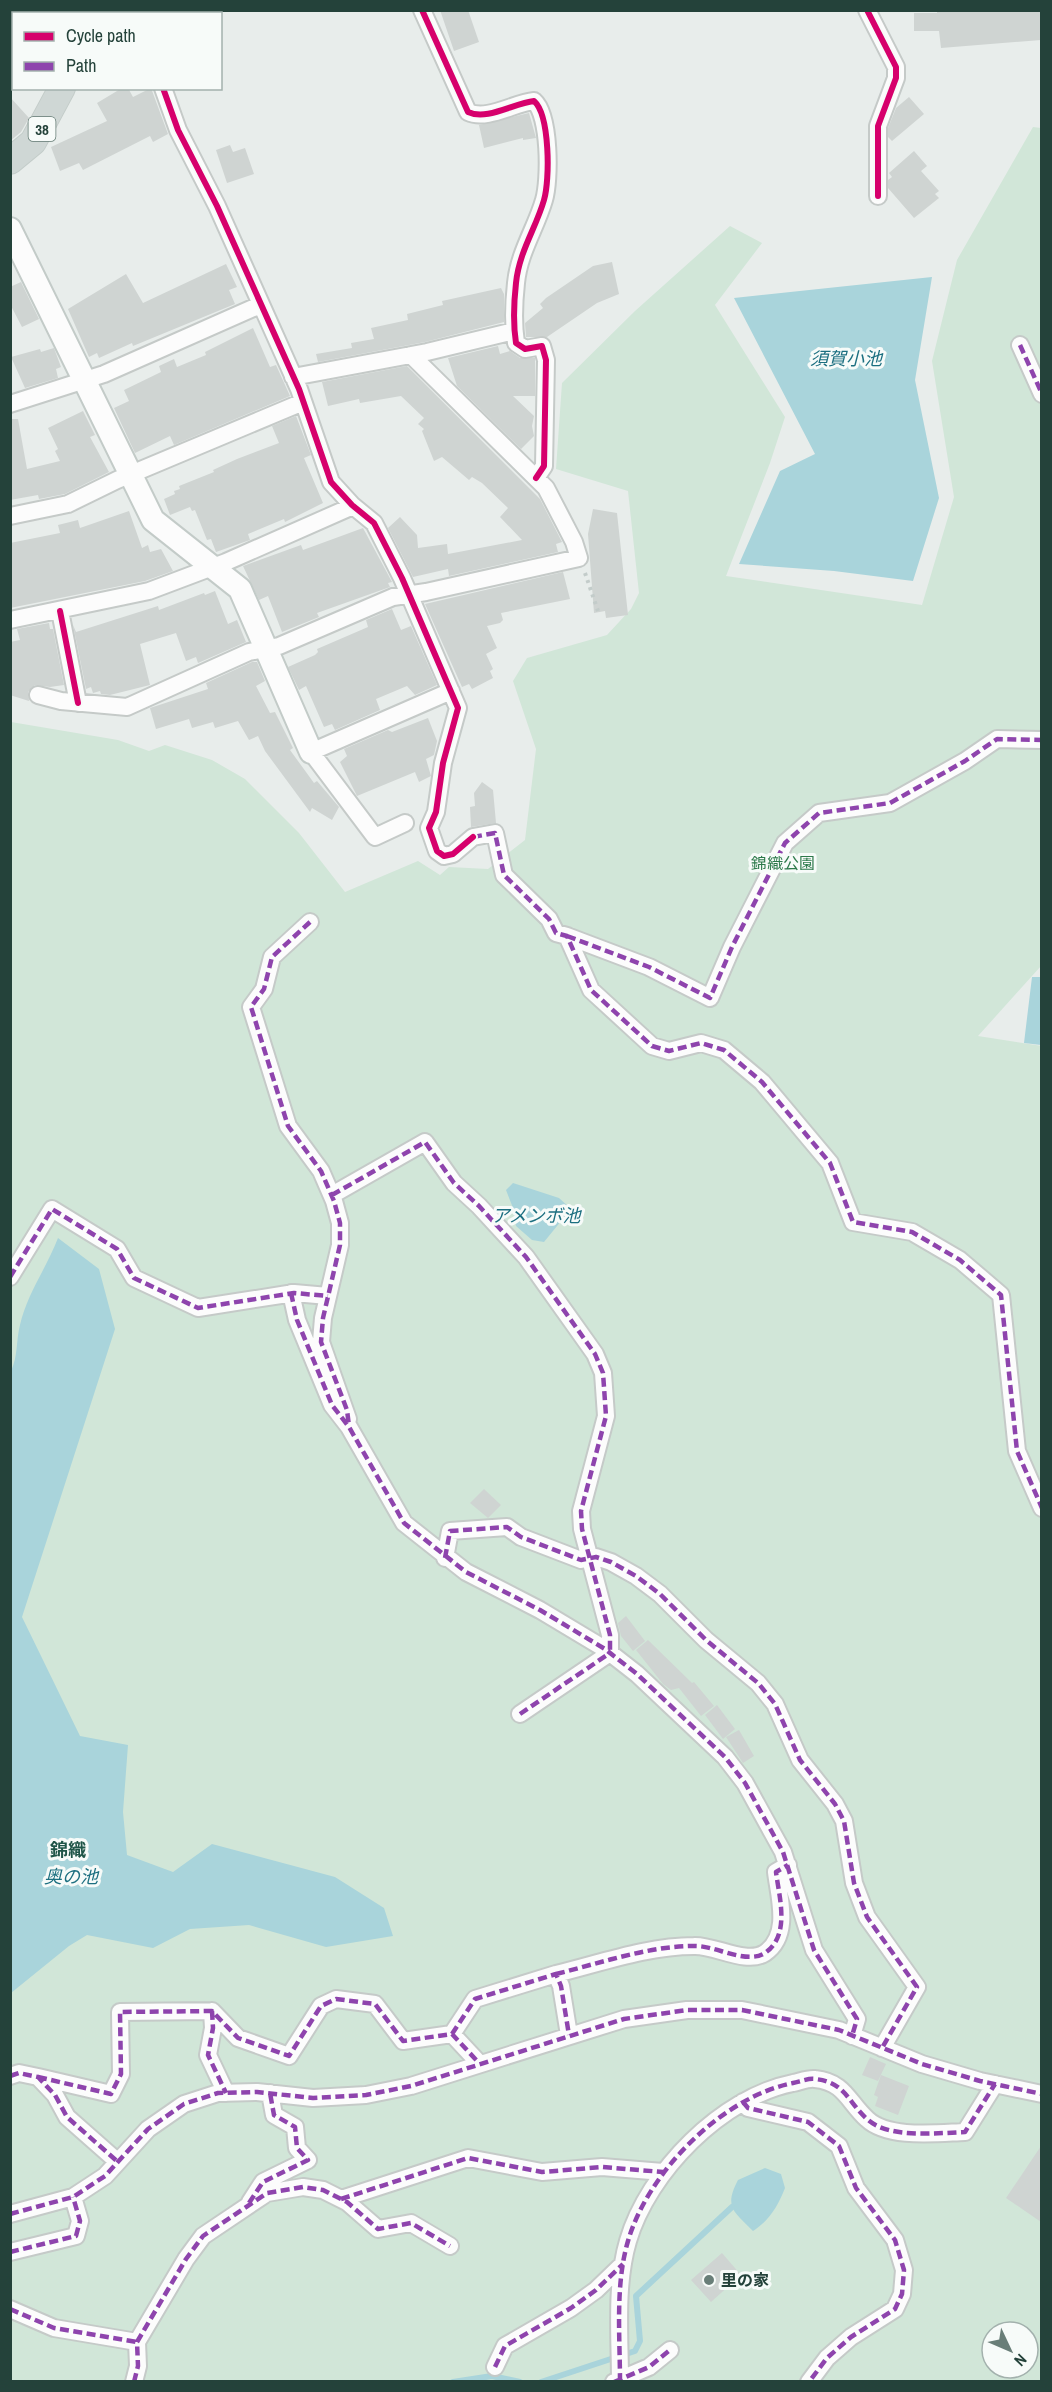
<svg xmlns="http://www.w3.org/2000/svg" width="1052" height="2392" viewBox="0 0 1052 2392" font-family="'Archivo Narrow','Noto Sans JP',sans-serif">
	<rect width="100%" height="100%" fill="#e8edeb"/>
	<path fill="#d1e6d8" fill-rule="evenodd" d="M1033 127 1041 128V966L978 1036 1042 1046 1041 2381H11V722L118 740 149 751 165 745 212 760 245 779 299 833 345 892 418 861 440 875 449 867 488 869 525 840 536 749 513 681 527 658 607 635 631 609 639 593 628 491 556 469 562 383 635 311 730 226 762 243 715 305 785 417 770 463 726 576 922 605 954 497 932 361 957 260ZM992 2332H1028V2368H992Z"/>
	<path fill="#a9d4db" d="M932 277 915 380 939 498 913 581 834 571 739 564 780 471 815 454 734 298Z
		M1032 977H1041V1045L1024 1043Z
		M513 1183 559 1198 569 1207 566 1215 544 1242 532 1240 516 1226 513 1208 506 1190Z
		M58 1238 99 1269 115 1329 22 1617 80 1736 128 1745 123 1812 127 1855 173 1872 212 1844 335 1877 384 1908 393 1936 326 1947 249 1925 190 1929 153 1948 87 1935 69 1946 11 1993V1371C18 1357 16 1340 20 1325 27 1294 47 1267 58 1238Z
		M765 2168 781 2174 785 2188C778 2206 769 2221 753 2231 733 2211 724 2207 738 2180Z"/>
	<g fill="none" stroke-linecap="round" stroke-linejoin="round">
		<path stroke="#a9d4db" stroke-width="6" d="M453 2382 492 2376 520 2382
			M541 2382 635 2351 640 2341 636 2296 732 2207"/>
	</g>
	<path fill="#cfd4d2" d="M440 10H468L479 42 454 51Z
		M937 10H1041V40L941 48 939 31H914V13H937Z
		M122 88H128L133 97 151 88 168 134 153 142 150 136 83 170 79 163 60 171 51 147 107 121 97 103Z
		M10 97 29 118 21 132 10 141Z
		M909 97 924 114 892 141 888 137V128L896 108Z
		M529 113 536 138 523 140V138L484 148 479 125Z
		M230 145 233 152 245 148 254 174 227 183 216 150Z
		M914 151 927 166 921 171 939 191 935 194 939 198 914 218 888 188V180L892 177 889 173Z
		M612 262 619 294 597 303 547 337H526L525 323 543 308 540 304 546 298 593 266Z
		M226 264 237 287 229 290 235 304 133 346 132 343 99 358 97 353 89 357 68 309 126 274 143 303Z
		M21 282 39 319 22 327 10 304V287Z
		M501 288 504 294V322L425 342 318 362 316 354 352 348 351 343 374 339 371 328 408 320 407 314 443 305 442 301Z
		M253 328 270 367 276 365 290 396 174 445 170 436 135 453 114 408 129 401 124 390 161 372 159 366 174 359 177 367 206 355 205 352Z
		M498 346 500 354 510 351 520 358H535V396H513L534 416 532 426 534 436 521 449 457 386 448 358Z
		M54 348 61 367 56 369 58 378 25 388 11 357 40 349 41 352Z
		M407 366 540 499 562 542 556 544 558 552 449 576 448 569 413 577 388 528 400 517 417 535 418 548 447 544 448 554 522 540 500 517 508 508 482 483 472 477 469 480 442 457 434 461 422 431 424 429 418 424 424 418 401 396 360 403 359 399 328 406 322 382Z
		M83 411 95 435 90 437 109 472 65 494 39 499 38 495 10 500V419H18L27 469 60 461 55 451 58 449 48 428Z
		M296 416 311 455 304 458 323 503 285 522 284 519 248 534 250 540 216 552 211 539 207 540 195 510 192 511 190 507 170 515 164 499 175 494 174 491 180 489 179 486 214 472 213 470 237 459 279 443 272 426Z
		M593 509 617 513 628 615 606 618 605 611 594 613 588 534Z
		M129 511 142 548 148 545 150 552 161 549 173 571 145 581 10 608V543L60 533 58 525 78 520 80 528Z
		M363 528 392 582 388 583 390 587 317 613 319 617 282 632 268 596 259 600 243 566 301 545 303 550Z
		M563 572 570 599 501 613 503 620 500 623 487 626 497 648 486 654 493 669 490 671 493 678 472 689 469 684 462 687 425 604Z
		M215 591 228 624 237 620 246 642 198 663 196 657 186 661 176 633 140 644 150 685 110 695 101 694 100 691 93 693 91 687 86 689 73 625 76 632 158 606 159 610 204 593 205 595Z
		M392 609 401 630 411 626 437 685 415 695 407 686 376 699 380 710 335 730 332 724 324 727 306 686 299 690 288 667 315 655 318 652 317 649 368 627 366 620Z
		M49 623 50 629H53L64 685 50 687 35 685 28 692 29 701 10 695V642L20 640 17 629Z
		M252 662H257L265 681 256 686 270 713 275 712 293 748 290 750 314 783 317 781 339 807 332 820 312 808 310 812 265 751 258 736 249 740 238 721 215 728 213 722 192 728 189 719 156 729 150 708 208 689 206 683Z
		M428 718 437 741 434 755 426 759 431 776 419 782 415 772 357 796 340 762 347 756 344 749 388 730 392 732Z
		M482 782 493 790 496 823 471 827 470 807 475 806 474 793Z
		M484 1489 501 1505 488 1518 470 1503Z
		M626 1616 645 1641 633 1651 621 1636 618 1623Z
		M648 1640 692 1683 694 1682 714 1706 701 1716 679 1688 671 1690 663 1684 636 1650Z
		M717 1705 735 1729 723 1739 705 1715Z
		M739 1730 754 1756 743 1763 726 1737Z
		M870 2057 886 2064 878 2081 862 2075Z
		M881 2075 909 2086 898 2115 875 2106 878 2097 874 2095Z
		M1041 2146V2222L1006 2198Z
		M722 2253 741 2275 711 2302 691 2280Z"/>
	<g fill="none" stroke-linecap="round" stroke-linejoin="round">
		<g stroke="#c5cac8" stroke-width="20">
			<path id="street" d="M112 10 115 14
				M422 10 468 112C487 121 514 103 534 101 550 115 550 180 544 200 536 228 519 252 516 283 514 301 513 324 516 343L525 349 542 346 546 360 544 466 536 478
				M867 10 896 67V78L878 126V196
				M133 14 134 10
				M163 88 178 130 217 206 299 389 331 482 352 505 374 523 402 578 458 708 443 763 436 812 429 828 437 851 444 856 453 854 473 837 495 833 504 875 549 919 556 933 567 936 591 990 652 1046 669 1051 701 1043 724 1050 762 1082 830 1163 853 1222 912 1232 960 1260 1001 1295 1017 1451 1042 1508
				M1020 345 1042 394
				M293 377 427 352 514 331
				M10 404 104 374 260 305
				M10 516 68 504 117 480 303 402
				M60 611 78 703
				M10 620 149 591 226 562 353 506
				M38 695 61 701 127 707 249 652 279 646 393 597 426 592 579 558 574 542 546 488 411 355
				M405 823 375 837 311 752 451 691
				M310 922 272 957 264 989 251 1007 288 1126 321 1171 334 1201 340 1223V1245L323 1318 321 1342 348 1419
				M567 936 649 967 710 998 732 947 785 843 819 813 890 803 965 761 997 739 1042 740
				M332 1195 425 1142 454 1183 479 1206 526 1257 595 1354 603 1373 606 1416 581 1511 582 1529 610 1635V1653
				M10 1277 52 1209 117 1249 134 1278 198 1308 294 1293 328 1296
				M291 1293 297 1320 332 1405 349 1427 404 1523 466 1572 540 1610 605 1649 637 1674 725 1757 745 1783 783 1852 814 1950 857 2019 852 2036
				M445 1558 450 1531 507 1527 521 1537 581 1560 596 1557 611 1562 636 1576 660 1594 706 1640 758 1683 775 1704 800 1760 835 1804 844 1821 854 1883 867 1917 917 1987 882 2048
				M520 1714 610 1653
				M556 1974C601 1963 648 1946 694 1946 715 1945 746 1965 765 1953 791 1935 779 1897 776 1872L788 1865
				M212 2011 213 2028 208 2055 226 2093
				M452 2034 475 1999 556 1974 561 1986 569 2035
				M10 2076 19 2073 38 2077 55 2095 67 2117 118 2162
				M38 2077 111 2094 121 2074 120 2012 212 2011 238 2038 289 2056 321 2006 336 1999 375 2004 403 2041 452 2034 479 2063
				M743 2102 748 2108 808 2122 839 2146 856 2188 895 2240 904 2270 902 2294 895 2309 851 2337 827 2358 809 2382
				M341 2199 468 2158 542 2172 602 2167 663 2172
				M250 2202 263 2182 308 2160 297 2148 295 2127 274 2115 270 2093
				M10 2214 73 2197 105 2176 148 2129 184 2104 218 2093 257 2092 313 2098 366 2095 411 2086 624 2019 687 2010H742L839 2030 922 2064 980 2081 1042 2094
				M10 2252 76 2236 80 2221 73 2197
				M10 2309 54 2328 137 2342
				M495 2367 505 2346 571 2308 596 2290 623 2264
				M134 2382 138 2366 137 2342 186 2259 203 2236 267 2193 303 2187 323 2190 347 2202 378 2229 411 2223 450 2246
				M614 2382 649 2367 670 2350
				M620 2382C620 2336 615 2285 628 2241 648 2172 722 2097 793 2083 799 2082 808 2078 815 2079 845 2082 848 2102 867 2119 888 2139 937 2133 965 2132L995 2084"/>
		</g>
		<g stroke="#c3cbc8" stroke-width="26">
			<path id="secondary" d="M10 229 153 520 240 589 311 752"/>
		</g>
		<g stroke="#c3ccc9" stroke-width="28">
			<path id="primary" d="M93 14 94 10
				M10 161 33 142 62 88"/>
		</g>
		<path stroke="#c3ccca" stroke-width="4" stroke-dasharray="3 4.5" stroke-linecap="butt" d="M585 573 598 611"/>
		<use href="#street" stroke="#fcfcfc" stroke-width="16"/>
		<use href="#secondary" stroke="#fcfcfc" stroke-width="22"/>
		<use href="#primary" stroke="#cfd7d5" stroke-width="26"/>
		<path stroke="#8e44ad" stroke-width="4.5" stroke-dasharray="9 4.5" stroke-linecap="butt" d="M1020 345 1042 394
			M473 837 495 833 504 875 549 919 556 933 567 936 591 990 652 1046 669 1051 701 1043 724 1050 762 1082 830 1163 853 1222 912 1232 960 1260 1001 1295 1017 1451 1042 1508
			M310 922 272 957 264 989 251 1007 288 1126 321 1171 334 1201 340 1223V1245L323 1318 321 1342 347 1410 349 1426
			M567 936 649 967 710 998 732 947 785 843 819 813 890 803 965 761 997 739 1042 740
			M332 1195 425 1142 454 1183 479 1206 526 1257 595 1354 603 1373 606 1416 581 1511 582 1529 610 1635V1653
			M10 1277 52 1209 117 1249 134 1278 198 1308 294 1293 328 1296
			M291 1293 297 1320 332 1405 349 1427 404 1523 466 1572 540 1610 605 1649 637 1674 725 1757 745 1783 783 1852 814 1950 857 2019 852 2036
			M445 1558 450 1531 507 1527 521 1537 581 1560 596 1557 611 1562 636 1576 660 1594 706 1640 758 1683 775 1704 800 1760 835 1804 844 1821 854 1883 867 1917 917 1987 882 2048
			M520 1714 610 1653
			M556 1974C601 1963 648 1946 694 1946 715 1945 746 1965 765 1953 791 1935 779 1897 776 1872L788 1865
			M212 2011 213 2028 208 2055 226 2093
			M452 2034 475 1999 556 1974 561 1986 569 2035
			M10 2076 19 2073 38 2077 55 2095 67 2117 118 2162
			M38 2077 111 2094 121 2074 120 2012 212 2011 238 2038 289 2056 321 2006 336 1999 375 2004 403 2041 452 2034 479 2063
			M743 2102 748 2108 808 2122 839 2146 856 2188 895 2240 904 2270 902 2294 895 2309 851 2337 827 2358 809 2382
			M341 2199 468 2158 542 2172 602 2167 663 2172
			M249 2203 263 2182 308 2160 297 2148 295 2127 274 2115 270 2093
			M10 2214 73 2197 105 2176 148 2129 184 2104 218 2093 257 2092 313 2098 366 2095 411 2086 624 2019 687 2010H742L839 2030 922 2064 980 2081 1042 2094
			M10 2252 76 2236 80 2221 73 2197
			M10 2309 54 2328 137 2342
			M495 2367 505 2346 571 2308 596 2290 623 2264
			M134 2382 138 2366 137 2342 186 2259 203 2236 267 2193 303 2187 323 2190 347 2202 378 2229 411 2223 450 2246
			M614 2382 649 2367 670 2350
			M620 2382C620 2336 615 2285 628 2241 648 2172 722 2097 793 2083 799 2082 808 2078 815 2079 845 2082 848 2102 867 2119 888 2139 937 2133 965 2132L995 2084"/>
		<g stroke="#f7fbf9" stroke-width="10">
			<path id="cycleway" d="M422 10 468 112C487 121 514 103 534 101 550 115 550 180 544 200 536 228 519 252 516 283 514 301 513 324 516 343L525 349 542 346 546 360 544 466 536 478
				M867 10 896 67V78L878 126V196
				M163 88 178 130 217 206 299 389 331 482 352 505 374 523 402 578 458 708 443 763 436 812 429 828 437 851 444 856 453 854 473 837
				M60 611 78 703"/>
		</g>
		<use href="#cycleway" stroke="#d6006c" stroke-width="6"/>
	</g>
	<circle fill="#697e78" stroke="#f7fbf9" stroke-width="2" cx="709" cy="2280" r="6"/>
	<g text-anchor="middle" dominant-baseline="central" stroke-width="6" stroke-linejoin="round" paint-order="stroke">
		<rect fill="#f7fbf9" stroke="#637a73" stroke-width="1.5" x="28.5" y="117" width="27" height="24" rx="4.5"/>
		<g font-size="15" font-weight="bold" fill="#24423a">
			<text x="42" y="129">38</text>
		</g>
		<g font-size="16" fill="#2d7a4b" stroke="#f7fbf9">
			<text x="783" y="863">錦織公園</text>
		</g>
		<g font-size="16" font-weight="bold" fill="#24423a" stroke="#f7fbf9" text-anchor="start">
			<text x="721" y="2280">里の家</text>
		</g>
		<g font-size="18" font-style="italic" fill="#1c6f80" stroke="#f7fbf9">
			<text x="846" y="358">須賀小池</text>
			<text x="536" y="1215">アメンボ池</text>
			<text x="71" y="1876">奥の池</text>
		</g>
		<g font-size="18" font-weight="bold" fill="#1f5548" stroke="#f7fbf9">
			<text x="68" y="1849">錦織</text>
		</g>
	</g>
	<rect width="1052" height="2392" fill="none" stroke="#24423a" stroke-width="24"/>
	<rect x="12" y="12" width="210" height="78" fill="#f7fbf9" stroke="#a3b1ad" stroke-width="1.5"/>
	<rect x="24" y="32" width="30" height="9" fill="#d6006c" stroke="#a3b1ad" stroke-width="1.5"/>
	<text x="66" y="42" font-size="18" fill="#24423a">Cycle path</text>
	<rect x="24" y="62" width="30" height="9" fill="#8e44ad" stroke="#a3b1ad" stroke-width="1.5"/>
	<text x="66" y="72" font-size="18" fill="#24423a">Path</text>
	<g transform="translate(1010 2350) rotate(134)"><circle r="28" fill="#f7fbf9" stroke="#a3b1ad" stroke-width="1.5"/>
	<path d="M0-4.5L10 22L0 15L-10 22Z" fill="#697e78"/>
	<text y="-9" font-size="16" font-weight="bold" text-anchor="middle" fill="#24423a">N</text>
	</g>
</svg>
